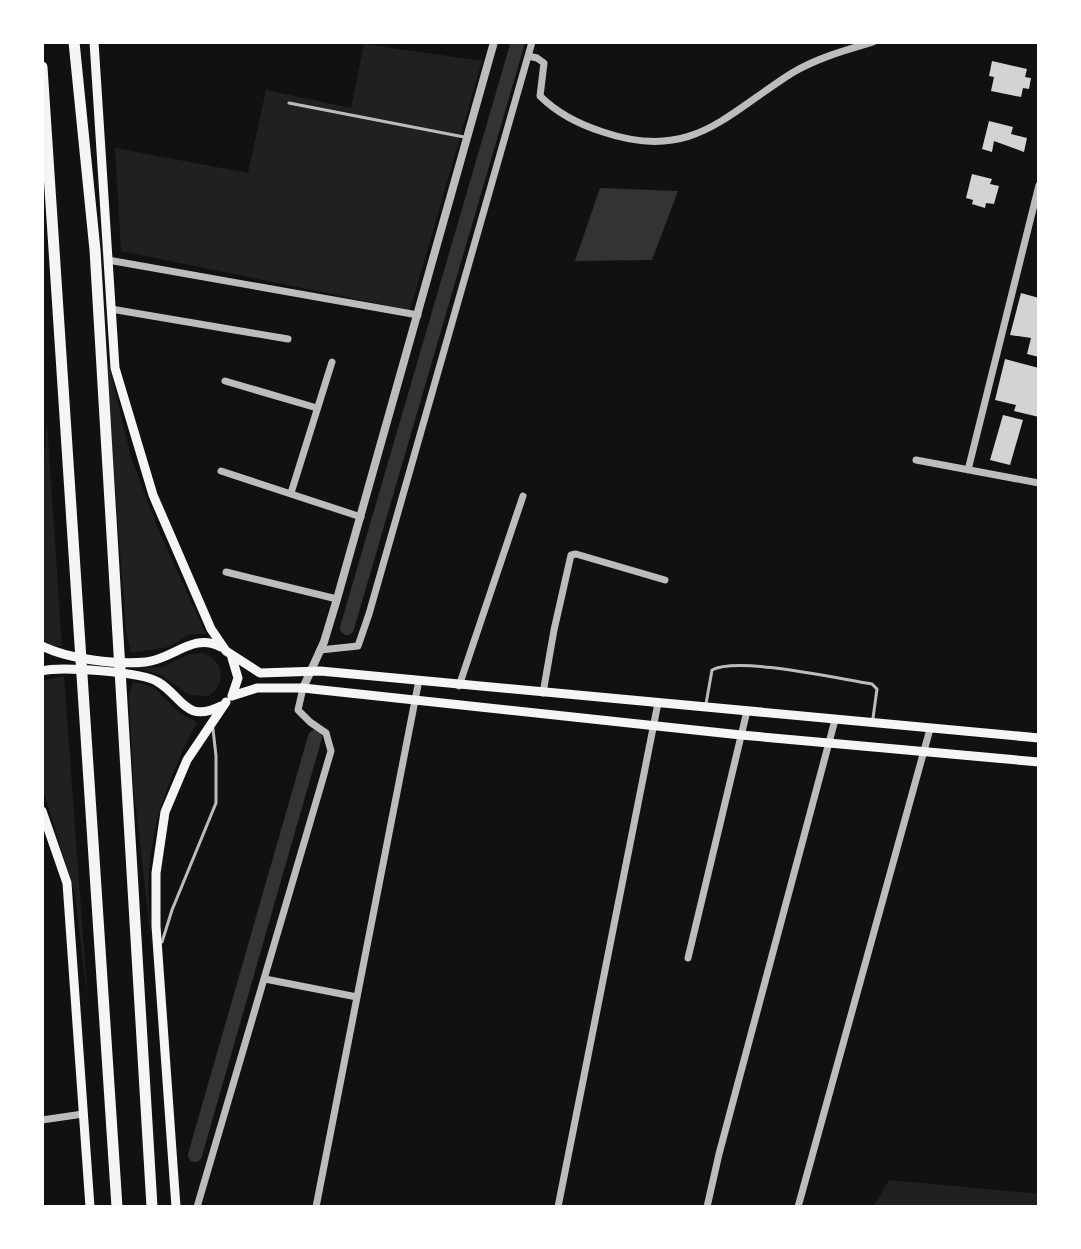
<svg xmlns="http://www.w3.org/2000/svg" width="1081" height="1249" viewBox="0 0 1081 1249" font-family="Commissioner,sans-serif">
	<rect width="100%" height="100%" fill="#111"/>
	<path fill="#202020" d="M364 44 482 61 410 310 121 251 115 148 248 173 266 90 351 108Z
		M105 349 131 457 158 529 206 634H190L169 647 131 653 126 631Z
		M47 422 62 646H53L42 639V489Z
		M202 653C224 660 228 683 208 696L189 695 161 675 138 668 162 667 190 654Z
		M64 676 88 1004 75 895 42 786V681Z
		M133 682 153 687 181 714 197 722C172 771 152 818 149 874 147 898 151 924 152 948L134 792 129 695Z
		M889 1180 1039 1194V1207H873Z"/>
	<path fill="#333" d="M600 188 678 191 652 260 575 261Z"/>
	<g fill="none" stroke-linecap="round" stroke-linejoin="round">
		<path stroke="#333" stroke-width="14" d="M347 628 518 42
			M195 1155 315 737"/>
	</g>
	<path fill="#d3d3d3" d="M992 61 1027 69 1025 77 1031 78 1029 89 1023 88 1021 97 991 91 994 77 989 76Z
		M989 121 1013 127 1011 134 1027 138 1024 152 994 141 992 152 982 149Z
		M972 174 992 179 990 184 999 186 994 204 986 203 985 208 972 204 973 200 966 198Z
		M1021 293 1039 298V357L1027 354 1031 338 1010 335Z
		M1005 359 1039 368V417L1014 411 1016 405 995 400Z
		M1003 415 1023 420 1010 465 990 460Z"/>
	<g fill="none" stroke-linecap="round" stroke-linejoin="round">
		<path stroke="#bcbcbc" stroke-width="3" d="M289 103 464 137
			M706 704 712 670C738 656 839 679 872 684L877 689 873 718
			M162 942 172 910 216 803V756L213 729"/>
		<path stroke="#bcbcbc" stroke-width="7" d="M528 56 537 58 544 63 540 96C558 114 578 124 603 132 691 162 724 116 792 73 817 58 846 50 873 42
			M108 260 418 315
			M111 309 288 339
			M225 381 317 408
			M916 460 1039 483
			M968 470 1039 185
			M221 471 361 517
			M291 493 332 362
			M226 572 337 599
			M320 650 358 646 369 614 532 42
			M459 686 523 496
			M543 693 554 630 571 555 576 554 665 580
			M688 958 747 711
			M265 979 357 997
			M42 1120 83 1114
			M197 1207 331 751 326 733 310 722 298 710 303 688
			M316 1207 419 680
			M558 1207 658 703
			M707 1207 719 1154 835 720
			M798 1207 930 729"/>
		<path stroke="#bcbcbc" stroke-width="8" d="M303 688 324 642 337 599 494 42"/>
		<path stroke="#f5f5f5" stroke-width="9" d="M94 42 115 368 153 495 211 629 226 651 260 673 320 671 1039 738
			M42 646C68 659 117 665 146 662 174 659 193 632 221 647
			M42 671C60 666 143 672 158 682 182 696 185 724 221 706
			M232 696 257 688H303L741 735 1039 762
			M232 696 238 678 232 658
			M42 811 67 883 90 1207
			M176 1207 156 926V873L165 812 187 760 226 702"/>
		<path stroke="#f5f5f5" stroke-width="11" d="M74 42 95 250 152 1207
			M42 67 117 1207"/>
	</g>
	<rect width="1081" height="1249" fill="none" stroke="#ffffff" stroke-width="88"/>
</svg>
